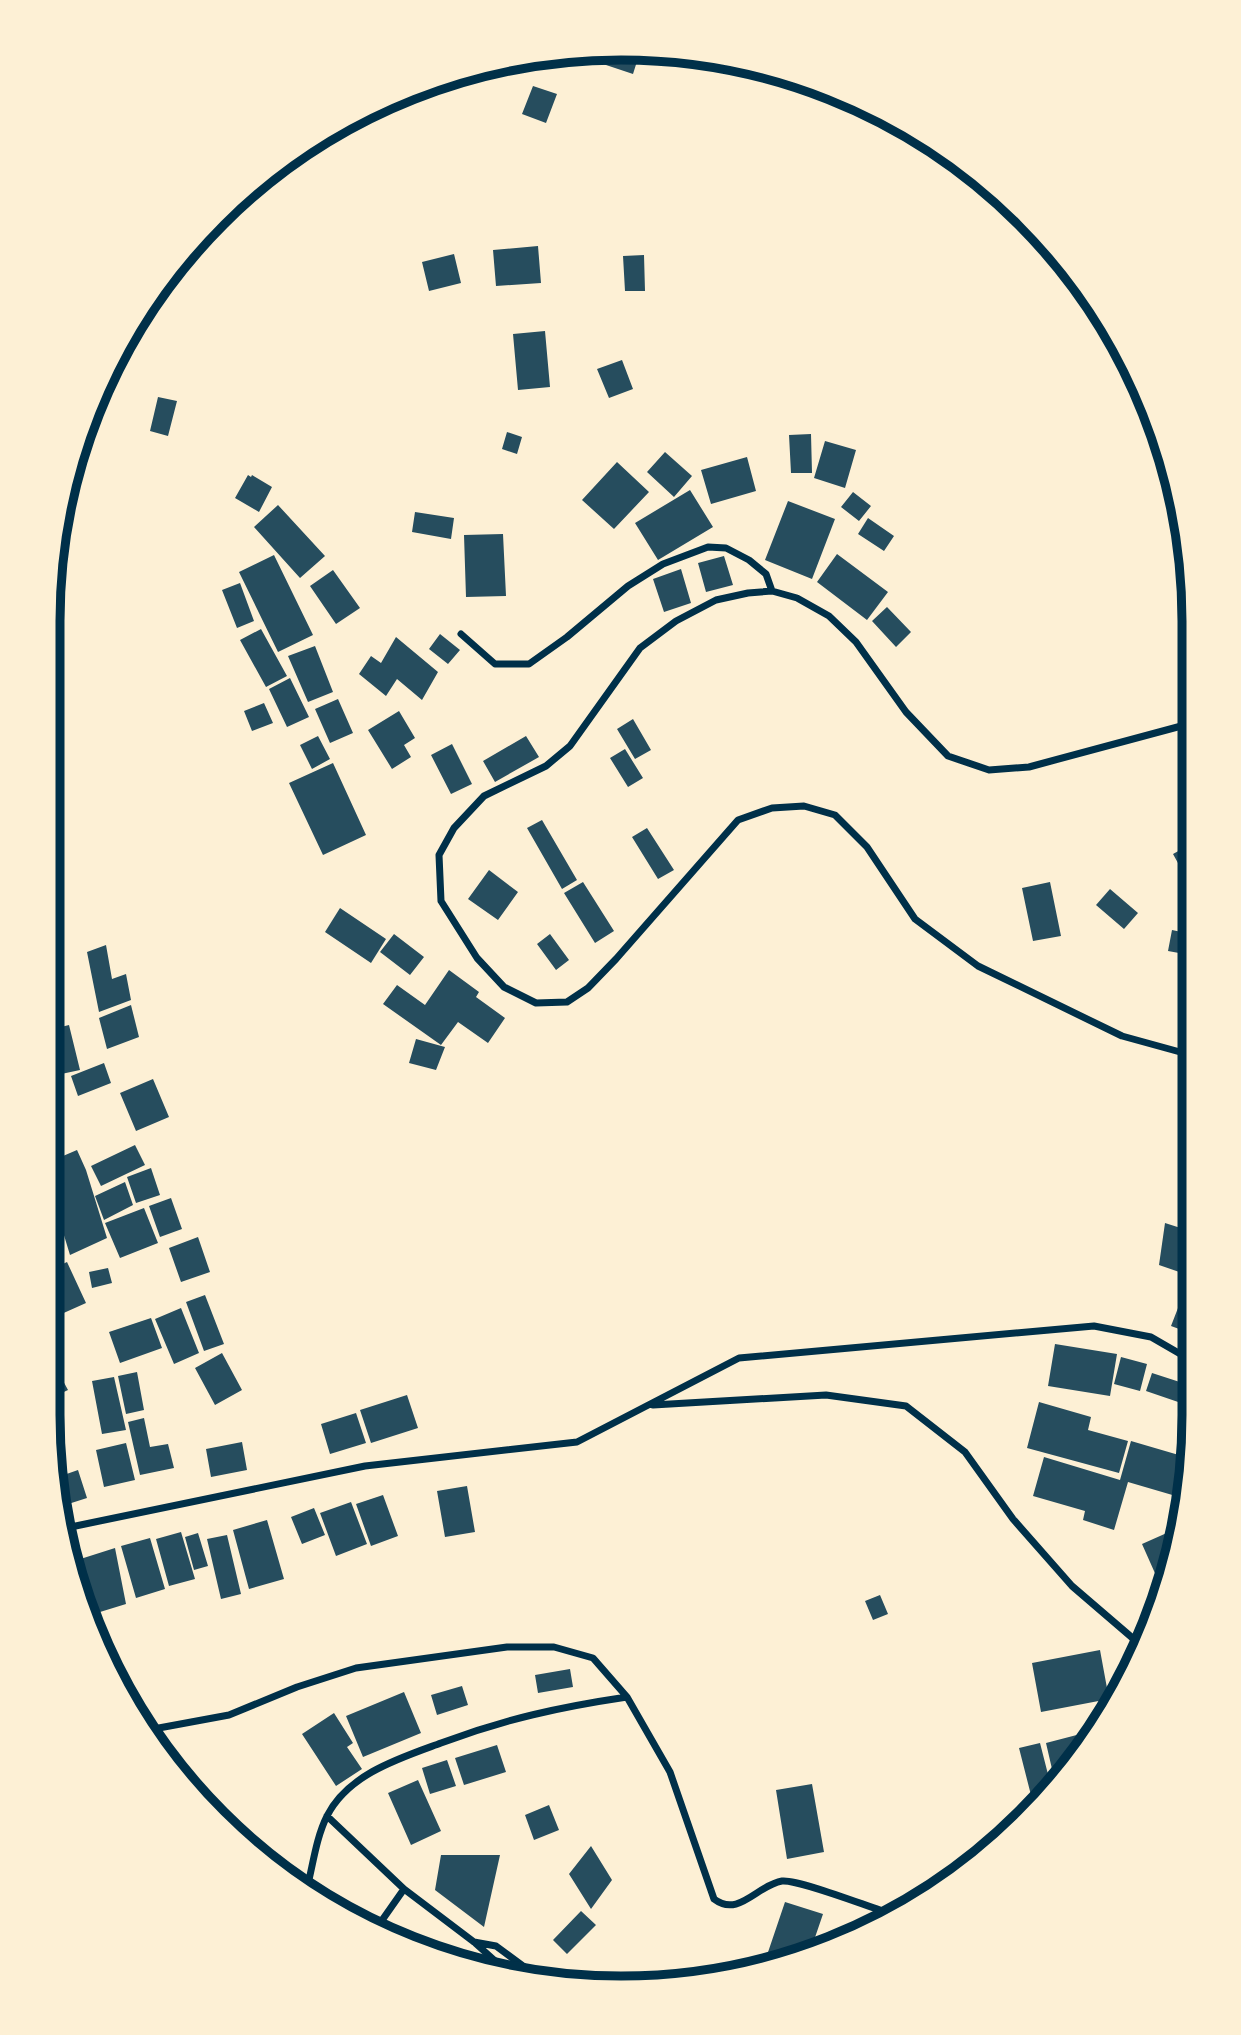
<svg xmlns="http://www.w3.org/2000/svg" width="1241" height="2035" viewBox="0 0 1241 2035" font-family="Cabin,sans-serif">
	<rect width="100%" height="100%" fill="#fdf0d5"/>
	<path fill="#264d5e" d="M622 50 639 55 633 74 576 55 577 51Z
		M533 86 557 94 546 123 522 114Z
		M538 246 541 283 496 286 493 250Z
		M454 254 461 283 429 291 422 262Z
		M644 255 645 291H625L623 256Z
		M545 331 550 387 518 390 513 334Z
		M622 360 633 389 609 398 597 369Z
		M158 397 177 401 168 436 150 431Z
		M507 432 522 437 517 454 502 449Z
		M811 434 812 473H791L789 435Z
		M825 441 856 450 845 488 814 478Z
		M665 452 692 476 674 497 647 472Z
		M747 457 756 491 711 504 701 470Z
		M617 462 649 492 614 529 582 500Z
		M248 475 251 477 252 475 272 487 259 512 235 498Z
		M690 490 713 527 658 560 635 523Z
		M853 492 871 506 859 521 841 507Z
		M788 501 835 519 812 579 765 560Z
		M278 505 325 556 300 578 254 527Z
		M415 512 454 518 451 539 412 532Z
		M868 518 894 536 884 551 858 534Z
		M503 534 506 596 466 597 464 535Z
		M837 554 888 592 867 620 817 582Z
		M274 555 313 635 278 652 239 572Z
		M724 556 733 585 706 592 698 563Z
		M681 569 691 603 664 612 653 579Z
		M333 570 360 608 336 624 310 586Z
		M240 583 254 621 237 628 222 590Z
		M887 607 911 632 896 647 872 621Z
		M261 629 287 676 266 687 240 640Z
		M440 634 460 650 448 664 429 649Z
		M396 637 438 672 422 700 397 679 386 696 359 674 371 656 381 663Z
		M315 646 333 692 308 702 288 656Z
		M290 678 309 717 287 727 269 689Z
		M338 699 353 733 330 743 315 709Z
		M264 703 273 723 252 731 244 711Z
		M399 711 415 738 404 745 411 757 392 769 368 730Z
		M633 719 651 750 635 759 617 729Z
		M318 736 330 759 312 769 300 745Z
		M526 736 539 757 495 782 483 761Z
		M452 744 472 784 451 794 431 755Z
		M625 749 643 778 628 787 610 758Z
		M333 763 366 835 323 855 289 783Z
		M542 820 577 880 562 889 527 828Z
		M647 828 674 870 658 879 632 837Z
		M1191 844V882L1189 883 1173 854Z
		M489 870 518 892 498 920 468 899Z
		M583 882 614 931 595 943 564 893Z
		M1050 882 1061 936 1033 941 1022 888Z
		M1110 889 1138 913 1124 929 1096 905Z
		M340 908 386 939 371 963 325 932Z
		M1172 930 1191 934 1190 955 1168 951Z
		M394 934 424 957 410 975 380 952Z
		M550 934 569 960 556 970 537 944Z
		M106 945 112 979 126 974 131 1000 99 1012 87 952Z
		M449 970 479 992 476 997 505 1018 488 1043 458 1022 441 1045 383 1004 397 985 425 1005Z
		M131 1005 139 1037 107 1049 99 1018Z
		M69 1025 80 1070 52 1076 49 1065V1030Z
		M416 1039 445 1047 436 1070 409 1063Z
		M104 1063 111 1083 78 1096 71 1076Z
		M153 1079 169 1117 136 1131 120 1093Z
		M135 1145 145 1165 101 1186 91 1166Z
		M77 1150 86 1170 107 1238 70 1255 49 1186 57 1183 49 1162Z
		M151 1168 160 1195 136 1203 127 1177Z
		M125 1182 133 1205 104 1220 95 1196Z
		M171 1198 182 1229 160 1237 149 1206Z
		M144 1208 158 1243 120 1258 105 1223Z
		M1165 1223 1190 1231 1188 1275 1159 1265Z
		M198 1237 210 1272 181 1282 169 1248Z
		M67 1262 86 1303 48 1320V1271Z
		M108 1268 112 1283 92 1288 89 1272Z
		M1185 1290 1190 1292V1333L1171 1326Z
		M205 1295 224 1344 204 1351 186 1302Z
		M181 1308 199 1353 174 1364 155 1319Z
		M151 1318 162 1348 120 1363 109 1332Z
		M1055 1344 1117 1354 1110 1396 1048 1386Z
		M222 1353 242 1390 215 1405 195 1368Z
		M1121 1357 1147 1364 1140 1391 1114 1384Z
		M55 1366 68 1390 47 1400V1370Z
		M137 1372 144 1410 126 1414 118 1376Z
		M1152 1373 1189 1385 1184 1404 1146 1391Z
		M114 1377 126 1430 102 1434 92 1381Z
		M407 1395 418 1428 371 1443 360 1410Z
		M1039 1402 1091 1417 1088 1430 1128 1441 1119 1473 1027 1448Z
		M356 1413 366 1443 330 1454 321 1424Z
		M144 1418 150 1447 168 1444 174 1468 140 1475 128 1422Z
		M1131 1441 1189 1458V1489L1186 1499 1128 1482 1114 1530 1083 1520 1085 1511 1033 1496 1044 1457 1120 1480Z
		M242 1442 247 1470 211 1477 206 1449Z
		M126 1443 135 1480 104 1487 96 1450Z
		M78 1470 87 1498 62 1506 58 1477Z
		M467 1486 475 1532 445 1537 437 1491Z
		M383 1495 398 1536 371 1546 356 1504Z
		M351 1502 367 1544 336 1556 320 1513Z
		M314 1508 325 1535 302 1544 291 1517Z
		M267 1520 284 1579 249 1589 233 1530Z
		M1178 1528 1166 1576 1158 1580 1142 1544Z
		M181 1532 195 1579 169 1586 156 1539Z
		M198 1533 208 1566 194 1570 185 1537Z
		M227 1535 241 1594 221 1599 207 1539Z
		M150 1538 165 1589 136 1598 121 1546Z
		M115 1548 126 1604 87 1616 78 1598 71 1562Z
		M880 1595 888 1614 873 1620 865 1601Z
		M1100 1650 1109 1699 1041 1712 1032 1663Z
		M570 1669 573 1687 538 1693 535 1675Z
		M462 1686 468 1705 437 1715 431 1695Z
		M404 1692 421 1733 363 1757 346 1716Z
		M334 1713 353 1743 347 1747 362 1769 336 1786 302 1734Z
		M1092 1731V1734L1076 1763 1055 1782 1046 1743Z
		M1040 1743 1051 1786 1033 1803 1019 1748Z
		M497 1745 506 1772 464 1785 455 1758Z
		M447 1760 456 1786 430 1794 422 1768Z
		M418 1780 441 1831 411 1845 388 1793Z
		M812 1784 824 1852 787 1859 776 1790Z
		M549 1805 559 1830 534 1840 525 1815Z
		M591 1846 612 1880 591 1909 569 1874Z
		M441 1855H500L484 1927 435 1890Z
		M785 1902 823 1914 809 1955 764 1964Z
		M581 1911 596 1925 567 1954 553 1940Z
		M635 1977 639 1985 615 1987Z"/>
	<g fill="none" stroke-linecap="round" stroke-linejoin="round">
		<path stroke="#003049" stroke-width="7" d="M461 634 495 664H529L567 637 628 586 663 564 708 547 726 548 749 560 766 574 772 591
			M1191 1055 1122 1036 978 966 915 919 867 847 835 815 804 806 772 808 738 820 616 959 588 988 567 1002 536 1003 504 987 477 958 441 901 439 855 454 828 484 796 546 766 570 746 640 648 676 621 716 600 748 593 772 591 797 598 829 616 856 642 906 712 948 756 989 770 1029 767 1185 725 1192 721
			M653 1405 826 1395 906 1406 965 1452 1013 1519 1072 1586 1143 1647
			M66 1528 365 1466 577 1442 739 1358 1094 1326 1151 1337 1189 1359
			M627 1697 670 1772 714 1899C739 1918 757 1885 782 1881 799 1879 871 1908 892 1914
			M148 1730 229 1715 297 1687 356 1668 507 1647H554L593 1658 627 1697C560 1707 505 1719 441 1743 400 1758 348 1774 327 1816 316 1838 313 1865 307 1888
			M327 1816 404 1889 474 1942 503 1968
			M378 1926 404 1889
			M474 1942 496 1946 534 1974"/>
	</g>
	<path d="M0 0H1241V2035H0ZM621 60H621A561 561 0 0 1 1182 621V1415A561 561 0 0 1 621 1976H621A561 561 0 0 1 60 1415V621A561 561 0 0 1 621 60Z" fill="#fdf0d5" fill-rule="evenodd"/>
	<path fill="none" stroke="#003049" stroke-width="9" d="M621 60H621A561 561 0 0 1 1182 621V1415A561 561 0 0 1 621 1976H621A561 561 0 0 1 60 1415V621A561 561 0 0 1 621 60Z"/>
</svg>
